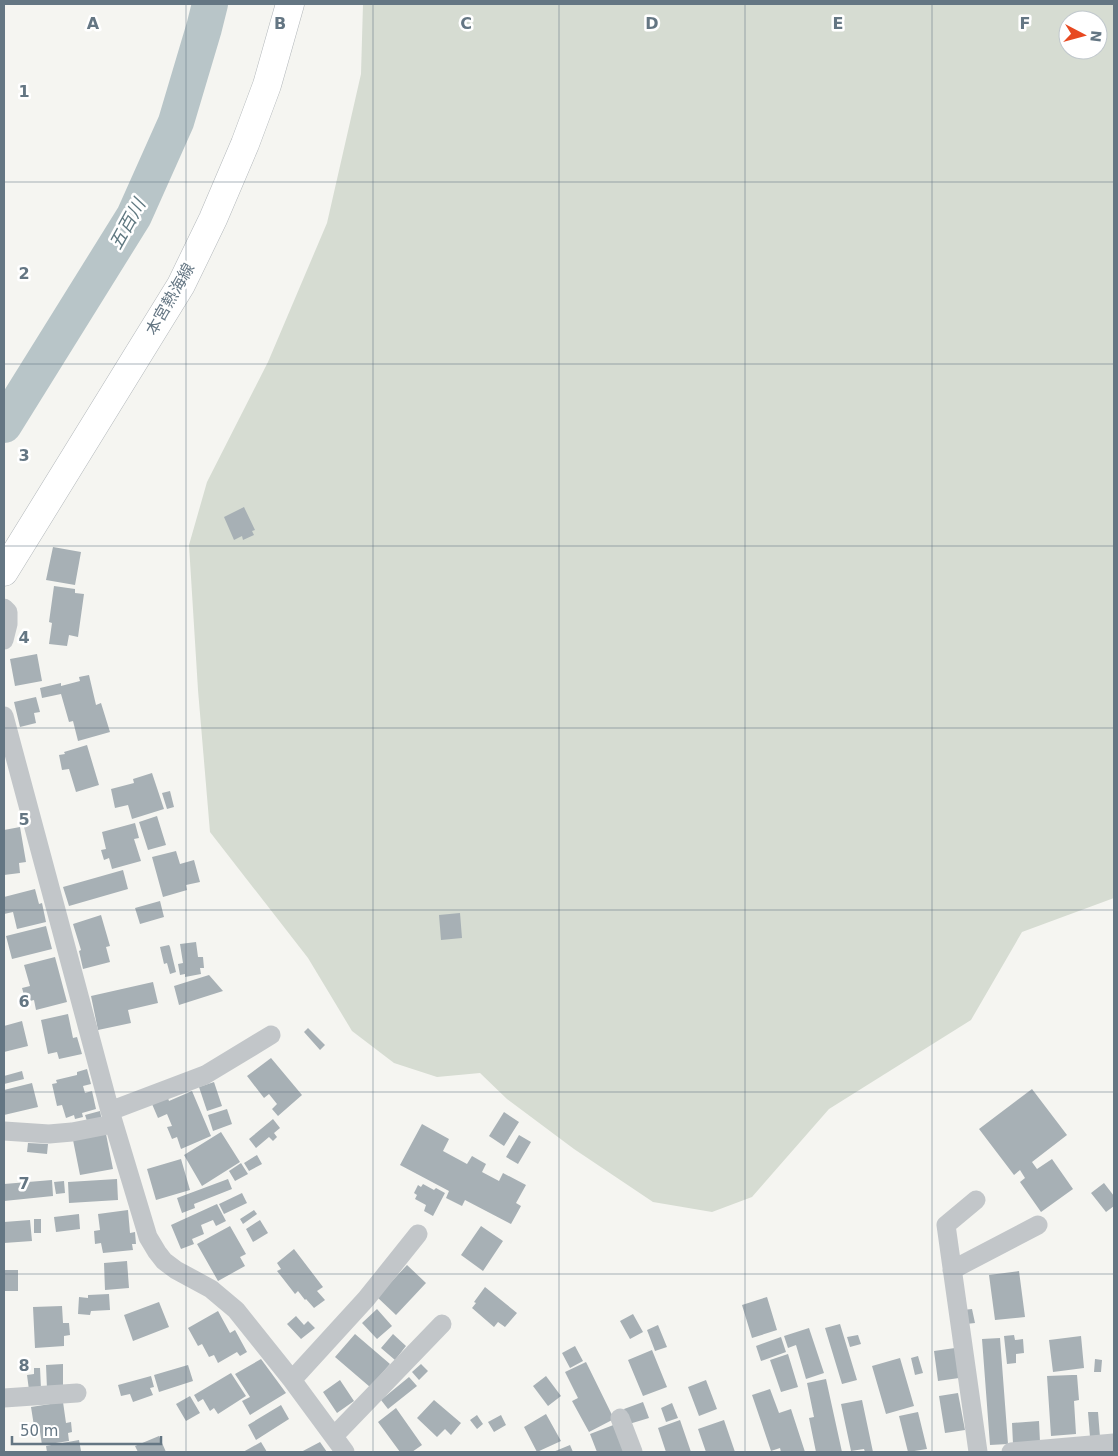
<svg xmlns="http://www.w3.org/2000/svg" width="1118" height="1456" viewBox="0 0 1118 1456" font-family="'DejaVu Sans','Noto Sans JP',sans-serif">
	<rect width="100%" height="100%" fill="#f5f5f1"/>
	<path fill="#d6dcd2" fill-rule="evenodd" d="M363 4H1114V898L1022 932 971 1020 829 1109 752 1197 712 1212 653 1202 574 1149 507 1099 480 1073 437 1077 394 1063 352 1031 308 958 210 832 198 690 189 545 207 482 268 362 327 223 361 74ZM1068 20H1098V50H1068Z"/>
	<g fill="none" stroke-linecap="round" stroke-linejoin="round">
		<path stroke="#b8c5c8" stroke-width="36" d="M4 425 134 216 176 122 204 28 210 4"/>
	</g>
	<path fill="#a7b0b5" d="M244 507 255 530 252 531 254 535 243 540 242 536 234 540 224 517Z
		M53 547 81 552 75 585 46 580Z
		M54 586 75 589V593L84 594 78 637 69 635 67 646 49 644 52 623 49 622Z
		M37 654 42 681 15 686 10 659Z
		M89 675 96 705 101 703 110 732 78 741 73 721 69 722 61 694 42 698 40 688 61 683V686L80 681 79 677Z
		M36 697 40 712 34 713 36 723 20 727 14 702Z
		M87 745 99 785 76 792 69 769 62 770 59 755 65 754 64 752Z
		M152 773 164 809 132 819 128 805 115 808 111 789 134 783 133 779Z
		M170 791 174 807 167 809 162 793Z
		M157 816 166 845 148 850 139 822Z
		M135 823 139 838 134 839 141 861 112 869 109 858 104 860 101 850 106 849 102 832Z
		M20 827 26 862 19 863 20 873 4 875V830Z
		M176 851 180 864 194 860 200 882 186 885 187 890 163 897 152 857Z
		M123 870 128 889 69 906 63 887Z
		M35 889 39 904 42 903 46 922 17 929 13 912 4 914V897Z
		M160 901 164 917 140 924 135 908Z
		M460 913 462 938 441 940 439 915Z
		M101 915 110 946 106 947 110 962 83 969 79 951 81 950 73 924Z
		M46 926 52 949 12 959 6 936Z
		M196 942 198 957H203L204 968H200L201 974 185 977V974L180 975 178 964 183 963 180 944Z
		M169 945 170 947 176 972 170 974 167 963 164 964 160 947Z
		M55 957 67 1002 36 1010 34 1000 26 1002 22 988 30 986 24 965Z
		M209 975 223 991 179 1005 174 986Z
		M153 982 158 1003 128 1010 131 1023 98 1030 91 996Z
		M68 1014 73 1038 77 1037 82 1054 59 1059 57 1052 48 1054 41 1020Z
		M22 1021 28 1046 4 1052V1026Z
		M308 1028 325 1045 320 1050 304 1032Z
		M271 1058 302 1095 278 1116 272 1109 277 1104 269 1094 264 1098 247 1076Z
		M87 1069 91 1084 83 1086 85 1093 92 1091 96 1109 82 1113 83 1117 75 1119 74 1115 66 1118 62 1105 57 1106 52 1084 57 1083 56 1080 77 1075V1072Z
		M22 1071 24 1079 4 1084V1076Z
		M214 1082 222 1106 207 1111 199 1087Z
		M32 1083 38 1107 4 1115V1090Z
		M1032 1089 1067 1135 1032 1162 1037 1169 1052 1159 1073 1189 1041 1212 1020 1182 1025 1178 1020 1170 1014 1175 979 1129Z
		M192 1091 211 1136 181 1149 177 1137 172 1139 167 1127 172 1126 167 1114 158 1118 152 1104 168 1098 169 1101Z
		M227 1109 232 1124 213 1131 208 1115Z
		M100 1111 102 1121 88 1124 85 1115Z
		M504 1112 519 1122 504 1146 489 1136Z
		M273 1119 280 1128 274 1133 277 1137 273 1141 269 1137 256 1148 249 1139Z
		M422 1124 449 1139 443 1151 467 1164 472 1156 486 1164 482 1172 499 1181 503 1173 526 1185 516 1203 521 1206 511 1224 465 1200 462 1206 446 1198 449 1191 400 1165Z
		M221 1132 240 1162 202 1186 184 1155Z
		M106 1134 113 1169 80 1175 73 1140Z
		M519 1135 531 1142 518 1164 506 1157Z
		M28 1143 48 1144 47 1154 27 1152Z
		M257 1155 262 1164 249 1171 244 1163Z
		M181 1159 190 1190 156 1200 147 1169Z
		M241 1163 248 1174 235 1181 229 1171Z
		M117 1179 118 1200 69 1203 68 1182Z
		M228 1179 232 1189 194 1204 195 1208 182 1213 177 1198Z
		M52 1180 53 1196 4 1201V1184Z
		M64 1181 65 1193 56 1194 54 1182Z
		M1104 1183 1114 1196V1206L1106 1212 1091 1193Z
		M423 1184 434 1190 436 1188 445 1193 433 1216 424 1211 426 1205 415 1199 417 1195 414 1193 418 1185 421 1187Z
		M242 1193 247 1203 224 1214 219 1204Z
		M217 1204 226 1221 216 1226 213 1220 201 1225 204 1234 192 1239 194 1244 181 1249 171 1225Z
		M128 1210 130 1233 135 1232 136 1244H132L133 1250 103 1253 101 1243 95 1244 94 1231 100 1230 98 1214Z
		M254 1210 257 1214 243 1224 240 1219Z
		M79 1214 80 1229 56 1232 54 1217Z
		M34 1219H41V1233H34Z
		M30 1220 32 1241 4 1243V1222Z
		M260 1220 268 1233 253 1242 246 1229Z
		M230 1226 246 1254 240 1257 245 1266 218 1281 197 1244Z
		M481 1226 503 1241 483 1271 461 1255Z
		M294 1249 323 1287 317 1291 325 1300 314 1308 306 1299 305 1300 298 1291 295 1294 277 1271 281 1269 277 1263Z
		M127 1261 129 1288 105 1290 104 1263Z
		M407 1265 426 1283 396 1315 377 1297Z
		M4 1270H18V1291H4Z
		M1019 1271 1025 1317 995 1320 989 1275Z
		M485 1287 517 1313 505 1327 498 1322 494 1327 472 1308 476 1303 474 1302Z
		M109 1294 110 1310 91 1311 90 1315 78 1314 79 1297 88 1298V1295Z
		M767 1297 777 1330 752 1338 742 1305Z
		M159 1302 169 1327 133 1341 124 1315Z
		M62 1306 63 1323H69L70 1335 64 1336V1346L35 1348 33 1307Z
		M377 1309 392 1326 377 1339 362 1323Z
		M972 1309 975 1323 966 1324 963 1310Z
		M218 1311 230 1333 235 1330 247 1352 240 1356 237 1352 218 1363 214 1355 209 1357 202 1344 198 1346 188 1328Z
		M633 1314 643 1332 630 1339 620 1321Z
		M296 1316 304 1325 308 1321 315 1328 301 1339 287 1324Z
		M840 1324 857 1380 842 1384 825 1328Z
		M658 1325 667 1347 655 1351 647 1330Z
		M809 1328 824 1373 806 1379 796 1345 788 1348 784 1336Z
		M355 1334 390 1364 370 1387 335 1357Z
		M393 1334 406 1346 395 1360 381 1348Z
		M858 1335 861 1344 850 1347 847 1337Z
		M1014 1335 1015 1340 1023 1339 1024 1353 1016 1354V1363L1007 1364 1004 1336Z
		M1081 1336 1084 1368 1053 1372 1049 1340Z
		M781 1337 786 1352 761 1361 756 1346Z
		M1000 1338 1008 1444 990 1445 982 1339Z
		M575 1346 583 1361 570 1368 562 1353Z
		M955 1348 959 1378 938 1381 934 1351Z
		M652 1350 667 1387 643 1396 628 1360Z
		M788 1354 798 1387 781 1392 770 1360Z
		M918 1356 923 1373 915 1375 911 1358Z
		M900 1358 914 1406 886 1414 872 1366Z
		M261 1359 286 1393 250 1415 242 1401 250 1397 235 1374Z
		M1095 1359 1102 1360 1101 1372H1094Z
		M586 1362 614 1419 589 1432 572 1401 578 1398 565 1372Z
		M63 1364V1388L47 1389 46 1365Z
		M421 1364 428 1371 419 1380 412 1372Z
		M188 1365 193 1381 159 1392 154 1375Z
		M34 1368H40L41 1389 29 1390 27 1375 34 1374Z
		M231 1373 246 1396 218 1414 214 1408 210 1411 203 1399 198 1402 194 1395Z
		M1072 1375H1077L1079 1400 1074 1401 1076 1434 1051 1436 1047 1376Z
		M151 1376 154 1387 150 1388 153 1395 133 1402 130 1394 121 1396 118 1385Z
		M546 1376 561 1396 548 1406 533 1386Z
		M409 1377 417 1386 388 1409 381 1400Z
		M826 1379 842 1452H816L809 1418 814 1417 807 1383Z
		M340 1380 354 1401 337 1413 323 1392Z
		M706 1380 717 1409 699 1416 688 1387Z
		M770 1389 779 1413 791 1409 805 1452H794V1451L781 1452 780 1448 771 1451 752 1395Z
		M958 1393 965 1430 945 1433 939 1396Z
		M190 1396 200 1413 186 1421 176 1404Z
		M434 1400 461 1423 451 1435 445 1429 437 1437 417 1418Z
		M862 1400 873 1452H865L864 1449 851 1451 841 1404Z
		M63 1402 66 1423 71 1422 72 1432 68 1433 69 1441 42 1445 39 1425 34 1426 31 1407Z
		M643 1402 649 1418 629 1424 624 1409Z
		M672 1403 678 1418 666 1422 661 1408Z
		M281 1405 289 1419 256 1440 248 1425Z
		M396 1408 422 1445 412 1452H400L378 1422Z
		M918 1412 927 1449 908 1452 899 1416Z
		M1088 1412H1098L1100 1437H1090Z
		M546 1414 561 1441 537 1452 524 1427Z
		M477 1415 483 1424 477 1429 470 1420Z
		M501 1415 506 1425 494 1432 488 1422Z
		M680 1420 691 1452H666L658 1428Z
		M724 1420 735 1452H706L698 1429Z
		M1039 1421 1040 1442 1013 1444 1012 1423Z
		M616 1424 626 1452H597L590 1434Z
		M159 1436 166 1452H138L135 1446Z
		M79 1440 81 1451 47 1452 46 1446Z
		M261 1442 267 1452H243Z
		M320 1442 327 1452H301Z
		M570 1445 573 1452H553Z"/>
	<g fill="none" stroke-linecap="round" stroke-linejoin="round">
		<g stroke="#b3b8bb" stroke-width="29">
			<path id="primary" d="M4 572 181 285 213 219 245 144 267 85 290 4"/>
		</g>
		<path stroke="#c2c6c9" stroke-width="19" d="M4 608 8 612V624L4 640
			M4 716 110 1111 148 1237 157 1252 164 1261 176 1270 211 1289 236 1310 292 1380 345 1452
			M110 1111 205 1075 271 1035
			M4 1131 49 1134 72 1132 113 1124
			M976 1200 946 1225 978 1452
			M952 1270 1038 1225
			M292 1380 366 1299 418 1234
			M4 1398 77 1393
			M620 1418 633 1452
			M334 1436 442 1324
			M1011 1452 1114 1443"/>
		<use href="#primary" stroke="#fff" stroke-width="28"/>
	</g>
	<path fill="none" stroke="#647683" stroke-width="1" stroke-opacity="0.55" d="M186 4V1452M373 4V1452M559 4V1452M745 4V1452M932 4V1452M4 182H1114M4 364H1114M4 546H1114M4 728H1114M4 910H1114M4 1092H1114M4 1274H1114"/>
	<g text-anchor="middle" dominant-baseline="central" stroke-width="5" stroke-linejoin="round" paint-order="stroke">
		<g font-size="16" fill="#647683" stroke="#fff">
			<text transform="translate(170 299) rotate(-60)">本宮熱海線</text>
		</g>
		<g font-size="18" font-style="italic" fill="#5f7880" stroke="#fff">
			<text transform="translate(127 224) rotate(-61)">五百川</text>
		</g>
	</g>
	<g font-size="16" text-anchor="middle" font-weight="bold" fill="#647683" stroke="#fff" stroke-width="5" stroke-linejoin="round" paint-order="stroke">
		<text x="93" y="29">A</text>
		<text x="280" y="29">B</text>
		<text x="466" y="29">C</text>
		<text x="652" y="29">D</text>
		<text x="838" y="29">E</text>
		<text x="1025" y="29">F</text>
		<text x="24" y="97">1</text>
		<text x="24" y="279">2</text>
		<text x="24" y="461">3</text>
		<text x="24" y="643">4</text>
		<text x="24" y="825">5</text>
		<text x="24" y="1007">6</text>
		<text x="24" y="1189">7</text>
		<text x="24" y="1371">8</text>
	</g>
	<rect width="1118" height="1456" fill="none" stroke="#647683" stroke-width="10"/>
	<g transform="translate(1083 35) rotate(96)"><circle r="24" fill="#ffffff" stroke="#c1c8cd"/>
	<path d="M0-4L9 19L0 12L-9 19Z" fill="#e74820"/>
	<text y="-8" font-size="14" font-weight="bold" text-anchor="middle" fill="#647683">N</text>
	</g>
	<path d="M12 1436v8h149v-8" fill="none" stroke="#647683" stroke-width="2.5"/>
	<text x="20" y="1436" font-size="15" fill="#647683" stroke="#ffffff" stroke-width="4" paint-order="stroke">50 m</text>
</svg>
